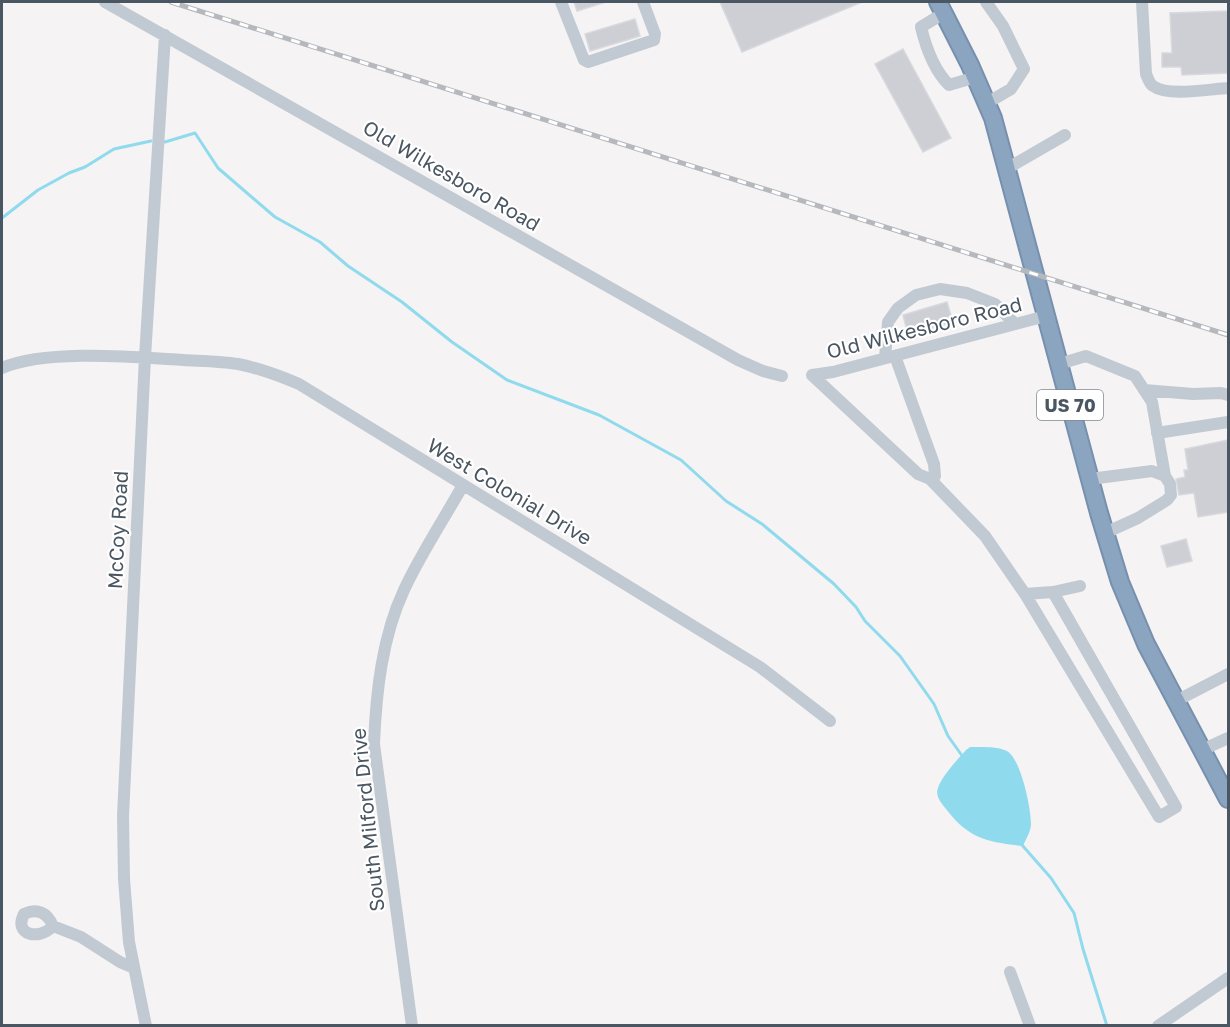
<svg xmlns="http://www.w3.org/2000/svg" width="1230" height="1027" viewBox="0 0 1230 1027" font-family="'Golos Text',sans-serif">
	<rect width="100%" height="100%" fill="#f5f3f3"/>
	<path fill="#90daee" d="M970 747C981 747 998 746 1007 751 1021 759 1031 808 1031 824 1031 831 1026 839 1023 846 987 842 969 839 946 809 941 803 935 796 938 788 941 777 958 759 966 750Z"/>
	<g fill="none" stroke-linecap="round" stroke-linejoin="round">
		<path stroke="#90daee" stroke-width="3" d="M165 142 195 133 218 168 275 217 320 242 348 266 402 302 452 342 507 380 599 415 681 460 726 501 762 524 834 584 856 607 865 621 900 656 934 704 948 736 963 757
			M2 218 38 190 69 173 85 167 114 149 151 141
			M1022 845 1051 878 1074 913 1083 949 1107 1026"/>
	</g>
	<path fill="#cdcfd5" stroke="#d7d9de" stroke-width="1.5" d="M574 2H602L603 3 577 11Z
		M720 2H862L742 52Z
		M1228 11V73L1182 75 1181 67H1162V53H1172L1170 13Z
		M635 19 640 36 590 51 585 34Z
		M903 49 951 138 923 152 875 64Z
		M947 302 953 322 908 335 903 315Z
		M1228 440V512L1198 517 1194 493 1179 495 1176 479 1185 477 1184 470H1188L1185 449Z
		M1186 539 1192 561 1167 567 1161 546Z"/>
	<g fill="none" stroke-linecap="round" stroke-linejoin="round">
		<g stroke="#7690ad" stroke-width="20">
			<path id="highway" d="M938 2 970 65 993 118 1099 513 1120 582 1146 644 1228 799"/>
		</g>
		<path stroke="#c1cad2" stroke-width="12" d="M105 2 738 360 763 371 782 376
			M561 2 584 60 588 62 654 40 655 34 643 2
			M986 2 1003 26 1024 69 1011 89 987 103
			M1142 2 1146 74C1148 78 1149 83 1153 86 1168 97 1210 89 1228 88
			M944 13 921 27C926 48 934 70 949 85L976 77
			M1008 168 1065 135
			M885 358 888 322 898 308 916 295 940 289 967 293 995 304 1015 324
			M1059 364 1086 356 1135 376 1152 402 1165 476
			M2 368C47 349 133 357 183 360 201 361 221 361 238 364 259 368 280 376 299 384L760 667 830 721
			M812 375 918 474 930 479 935 476 934 464 895 356
			M812 375 833 372 1046 316
			M1144 390 1193 394 1221 393 1228 395
			M1157 433 1228 422
			M930 479 985 536 1025 594 1159 817 1176 807 1053 592 1025 594
			M1090 479 1152 471 1165 476 1170 484 1171 495 1167 500 1138 518 1105 533
			M1053 592 1080 586
			M1176 701 1228 674
			M1202 750 1228 738
			M53 926C47 912 37 908 24 914 13 935 39 941 53 926L81 937 120 962 134 968
			M1010 972 1030 1026
			M146 1026 129 942 124 879 123 816 145 357 165 35
			M412 1026 374 744C376 693 382 637 404 590 420 555 444 519 463 485
			M1158 1026 1228 978"/>
		<use href="#highway" stroke="#8ba5c1" stroke-width="16"/>
		<g stroke="#b5b8bd" stroke-width="5">
			<path id="rail" d="M171 2 1228 335"/>
		</g>
		<use href="#rail" stroke="#fff" stroke-width="3" stroke-dasharray="9" stroke-linecap="butt"/>
	</g>
	<g text-anchor="middle" dominant-baseline="central" stroke-width="4.5" stroke-linejoin="round" paint-order="stroke">
		<rect fill="#fff" stroke="#808990" stroke-width="1.5" x="1037" y="390" width="66" height="30" rx="4.5"/>
		<g font-size="18" font-weight="bold" fill="#4a5661">
			<text x="1070" y="405">US 70</text>
		</g>
		<g font-size="20" fill="#4a5661" stroke="#fff">
			<text transform="translate(452 175) rotate(30)">Old Wilkesboro Road</text>
			<text transform="translate(924 327) rotate(-14)">Old Wilkesboro Road</text>
			<text transform="translate(510 491) rotate(31)">West Colonial Drive</text>
			<text transform="translate(117 530) rotate(-87)">McCoy Road</text>
			<text transform="translate(367 820) rotate(-96)">South Milford Drive</text>
		</g>
	</g>
	<rect width="1230" height="1027" fill="none" stroke="#4a5661" stroke-width="6"/>
</svg>
